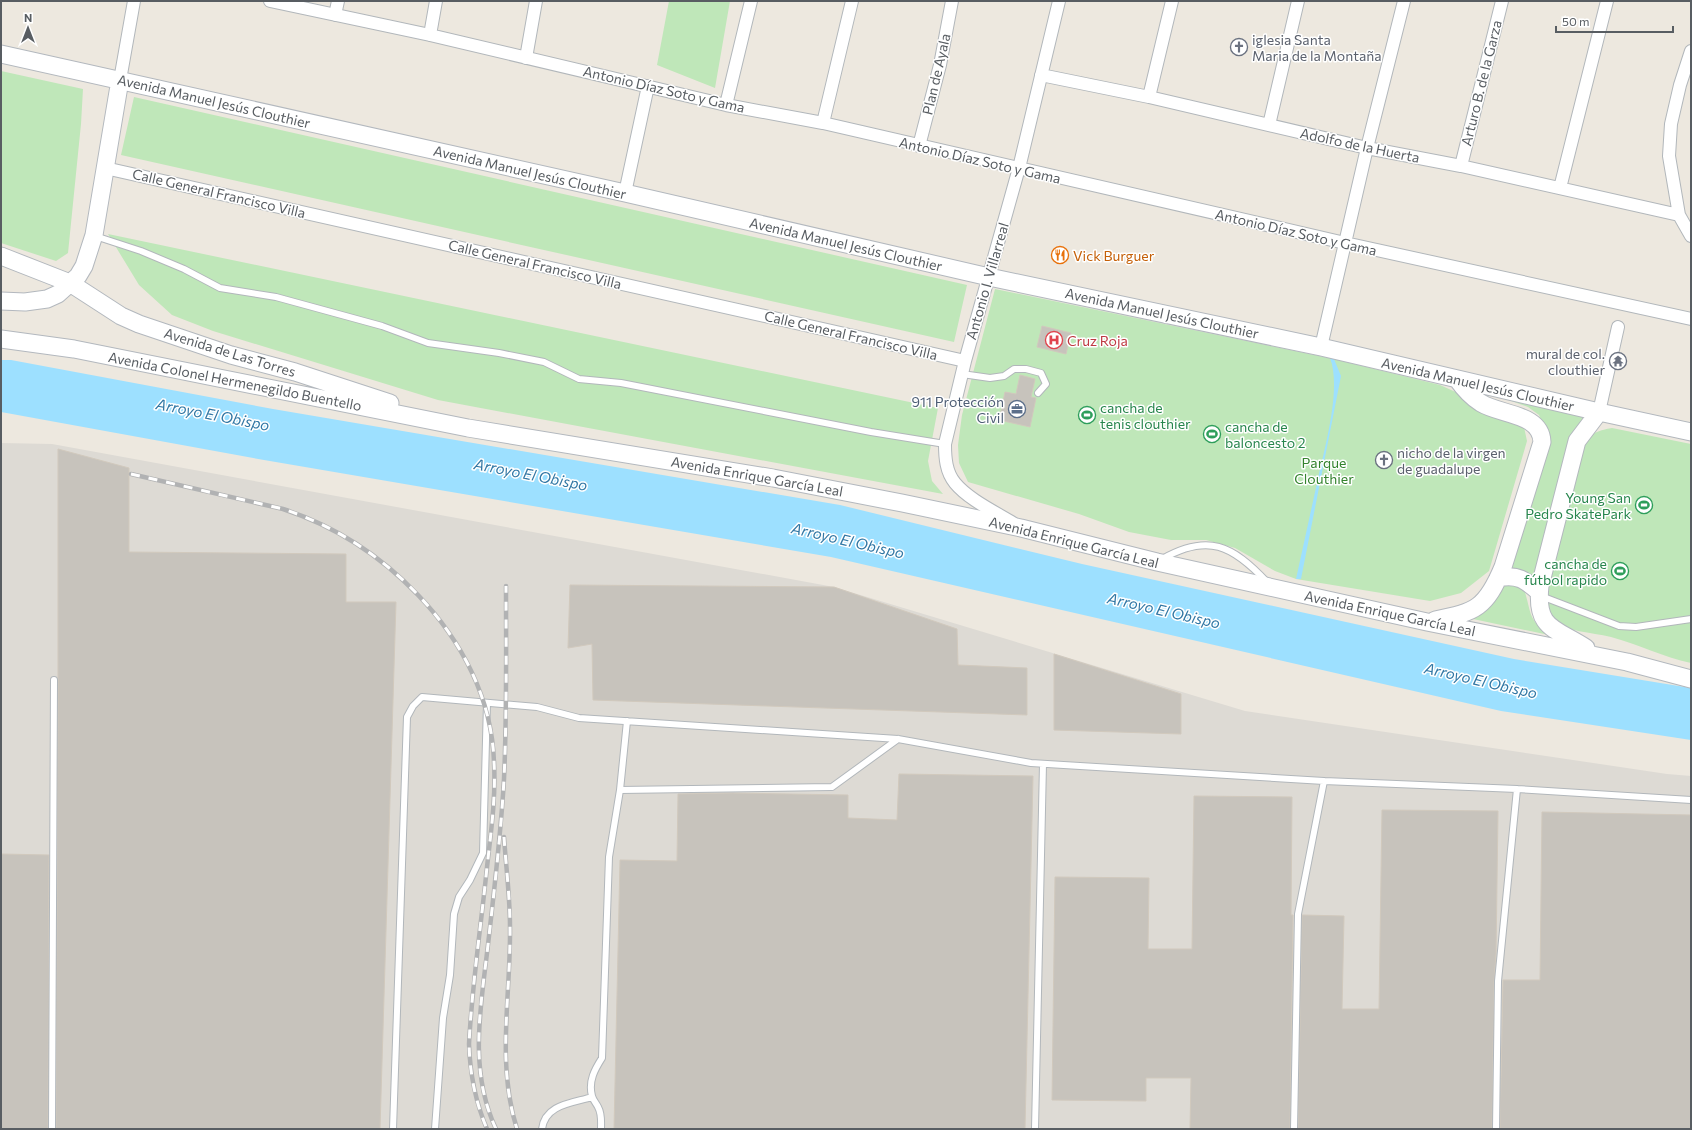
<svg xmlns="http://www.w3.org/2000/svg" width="1692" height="1130" viewBox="0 0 1692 1130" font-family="Commissioner,sans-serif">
	<rect width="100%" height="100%" fill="#ede8df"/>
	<path fill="#dddad4" d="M1 443 52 444 834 587 1245 711 1667 774 1691 776V1129H1Z"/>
	<path fill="#bfe7b9" d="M669 1H730L715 88 657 65Z
		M1 71 83 89 81 124 68 253 56 261 1 243Z
		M134 97 967 285 954 342 121 155Z
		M108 234 938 408 928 461 932 481 943 494 438 400 213 331 172 315 139 285Z
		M995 289 1334 359 1440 385 1511 417 1524 427 1527 441 1489 571 1461 593 1430 601 1296 579 1275 571 1235 548 1206 540H1171L1129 532 1079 514 968 482 959 463 958 445 962 415Z
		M1489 393 1589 415 1537 580 1521 570 1509 569 1543 425 1539 415 1528 407Z
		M1612 428 1691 444V663C1663 657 1638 644 1611 637 1590 632 1568 632 1549 620L1544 586 1583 448C1590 433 1596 431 1612 428Z
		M1510 582 1524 589C1532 614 1527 618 1549 635L1473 619C1479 615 1486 612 1490 606 1497 597 1500 588 1510 582Z"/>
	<path fill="#9de0ff" d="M1330 358 1334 359 1341 376 1301 579H1296C1303 547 1310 515 1317 483 1324 450 1342 389 1330 358Z
		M1 360H11L273 409 840 505 1082 564 1514 659 1691 688V740L1501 711 831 557 264 460 1 412Z"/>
	<path fill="#c7c3bc" stroke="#d1c9bd" d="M1042 326 1071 333 1066 354 1037 347Z
		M1020 375 1035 379 1031 397 1036 398 1030 427 999 420 1005 392 1016 394Z
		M58 449 129 468V552L346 554V602H396L380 1129H56L58 680Z
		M570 585 834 587 957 629 958 665 1027 668V715L593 700 592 644 568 648Z
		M1054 654 1181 694V734L1054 730Z
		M899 774 1033 776 1025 1129H614L620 860 677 861 678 794 732 793 848 795V818L897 820Z
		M1194 796 1292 797 1291 915H1293L1290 1129H1190L1191 1078H1146V1101L1052 1100 1055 877 1149 878 1148 949H1192Z
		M1382 810 1498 811 1496 954 1494 981 1492 1129H1298L1302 915 1344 916 1342 1009H1379Z
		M1542 812 1691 815V1129H1500L1503 980H1540Z
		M1 854 49 855 48 1129H1Z"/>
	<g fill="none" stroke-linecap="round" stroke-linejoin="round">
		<g stroke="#b2b7bb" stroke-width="8">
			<path id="lane" d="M95 236 141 251 184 269 220 288 276 297 382 326 428 343 499 353 544 362 579 379 621 383 871 432 945 444
				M962 374 990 378 1004 376 1014 369H1026L1041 373 1046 384 1038 393
				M1162 559C1208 533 1232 545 1267 582
				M1541 596 1619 626 1636 627 1691 619
				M620 790 832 787 898 739
				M52 1129 54 680
				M393 1129 407 717 413 706 422 697 537 707 579 718 898 739 1031 763 1324 781 1517 789 1691 800
				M435 1129 443 1018 450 975 454 914 459 897 470 880 483 853 487 703
				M542 1129C545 1104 573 1103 592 1097
				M601 1129C601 1121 602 1114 598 1107 596 1103 593 1100 592 1096 588 1081 595 1069 602 1058L609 857 620 790 627 721
				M1035 1129 1043 764
				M1294 1129 1298 914 1324 781
				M1496 1129 1498 981 1517 789"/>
		</g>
		<g stroke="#b2b7bb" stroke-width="14">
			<path id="street" d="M270 1 430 35 726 105 823 123 1345 243 1691 319
				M335 15 338 1
				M430 35 436 1
				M1691 51 1680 85 1671 124 1669 156 1679 215 1691 236
				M526 58 536 1
				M1041 75 1149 97 1367 148 1461 166 1679 215
				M120 80 134 1
				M1149 97 1172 1
				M726 105 751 1
				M823 123 852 1
				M1269 125 1298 1
				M919 146 940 65 952 1
				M1461 166 1502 1
				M105 168 965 361
				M1560 188 1607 1
				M625 193 648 86
				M1321 347 1367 148 1404 1
				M1599 412 1618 327
				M1013 523C995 512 968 499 955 483 946 472 945 458 945 444L965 361 1019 168 1059 1"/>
		</g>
		<g stroke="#b3b8be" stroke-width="19">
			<path id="secondary" d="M1 54 625 193 989 277 1321 347 1599 412 1691 432
				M1 256 70 283 121 316 139 324 231 355 295 372 390 403
				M1 301 25 302 47 299 58 294 78 276 84 266 94 235 120 80
				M1 339 74 349 468 428 773 478 902 503 1021 528 1157 562 1427 622 1627 662 1691 679
				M1498 578C1518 574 1525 580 1539 592
				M1435 620C1476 612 1486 608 1503 567L1542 442C1541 413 1500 415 1481 403 1471 397 1464 389 1457 379
				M1586 648C1556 628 1535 630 1540 586L1577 441 1599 412"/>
		</g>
		<use href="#lane" stroke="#fff" stroke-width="6"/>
		<use href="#street" stroke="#fff" stroke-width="12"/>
		<use href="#secondary" stroke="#fff" stroke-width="17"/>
		<g stroke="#b1b2b3" stroke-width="4.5">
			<path id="rail" d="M131 474 283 509C335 526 381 556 418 595 462 641 492 699 494 762 496 797 491 832 487 867 481 926 472 985 469 1044 470 1074 475 1101 487 1129
				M504 837C506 867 510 897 510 927 511 995 496 1063 517 1129
				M496 1129C467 1067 482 1001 489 936 495 884 501 832 504 779 507 715 506 650 506 586"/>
		</g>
		<use href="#rail" stroke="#fff" stroke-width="3" stroke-dasharray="9" stroke-linecap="butt"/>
	</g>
	<defs>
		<g id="church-ring" transform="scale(0.9)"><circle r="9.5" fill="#fff" stroke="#6b7280" stroke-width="1.5"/><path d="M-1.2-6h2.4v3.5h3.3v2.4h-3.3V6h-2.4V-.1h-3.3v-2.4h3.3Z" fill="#6b7280"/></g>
		<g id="restaurant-ring" transform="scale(0.9)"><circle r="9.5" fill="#fff" stroke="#e8710a" stroke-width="1.5"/><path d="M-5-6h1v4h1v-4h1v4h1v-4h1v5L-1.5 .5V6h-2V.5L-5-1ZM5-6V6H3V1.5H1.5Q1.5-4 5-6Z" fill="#e8710a"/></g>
		<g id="hospital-ring" transform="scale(0.9)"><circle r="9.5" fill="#fff" stroke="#e0444e" stroke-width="1.5"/><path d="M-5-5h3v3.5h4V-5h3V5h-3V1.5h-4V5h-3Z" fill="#e0444e"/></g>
		<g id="temple-ring" transform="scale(0.9)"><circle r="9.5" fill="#fff" stroke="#6b7280" stroke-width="1.5"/><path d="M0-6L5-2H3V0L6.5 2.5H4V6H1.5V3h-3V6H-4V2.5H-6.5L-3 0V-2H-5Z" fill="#6b7280"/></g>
		<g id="office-ring" transform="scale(0.9)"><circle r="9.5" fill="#fff" stroke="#5c6f8a" stroke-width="1.5"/><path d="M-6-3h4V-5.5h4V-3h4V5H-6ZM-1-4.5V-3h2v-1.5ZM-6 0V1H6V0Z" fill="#5c6f8a"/></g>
		<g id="stadium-ring" transform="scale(0.9)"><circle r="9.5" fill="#fff" stroke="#2e9e5b" stroke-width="1.5"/><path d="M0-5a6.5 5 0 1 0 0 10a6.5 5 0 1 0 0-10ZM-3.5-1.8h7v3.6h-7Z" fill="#2e9e5b"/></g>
	</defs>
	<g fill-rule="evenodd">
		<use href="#church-ring" x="1239" y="47"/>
		<use href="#restaurant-ring" x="1060" y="255"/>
		<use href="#hospital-ring" x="1054" y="340"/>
		<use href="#temple-ring" x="1618" y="361"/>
		<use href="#office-ring" x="1017" y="409"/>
		<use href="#stadium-ring" x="1087" y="415"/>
		<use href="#stadium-ring" x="1212" y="434"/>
		<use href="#church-ring" x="1384" y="460"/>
		<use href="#stadium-ring" x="1644" y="505"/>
		<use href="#stadium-ring" x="1620" y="571"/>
	</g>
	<g text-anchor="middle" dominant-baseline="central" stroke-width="3" stroke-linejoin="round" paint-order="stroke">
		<g font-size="14" fill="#5b616d" stroke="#fff" text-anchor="start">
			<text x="1252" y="39">iglesia Santa<tspan x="1252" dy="16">Maria de la Montaña</tspan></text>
			<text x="1605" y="353" text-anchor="end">mural de col.<tspan x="1605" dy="16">clouthier</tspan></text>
			<text x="1397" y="452">nicho de la virgen<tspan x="1397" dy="16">de guadalupe</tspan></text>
		</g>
		<g font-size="14" fill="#585d62" stroke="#fff">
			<text transform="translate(936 74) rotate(-77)">Plan de Ayala</text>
			<text transform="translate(1481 83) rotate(-76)">Arturo B. de la Garza</text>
			<text transform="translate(664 89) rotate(13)">Antonio Díaz Soto y Gama</text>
			<text transform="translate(214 101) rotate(13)">Avenida Manuel Jesús Clouthier</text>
			<text transform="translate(1360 145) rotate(12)">Adolfo de la Huerta</text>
			<text transform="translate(980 160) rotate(13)">Antonio Díaz Soto y Gama</text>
			<text transform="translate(530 172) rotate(13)">Avenida Manuel Jesús Clouthier</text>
			<text transform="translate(219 193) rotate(13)">Calle General Francisco Villa</text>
			<text transform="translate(1296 232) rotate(13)">Antonio Díaz Soto y Gama</text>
			<text transform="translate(846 244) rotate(13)">Avenida Manuel Jesús Clouthier</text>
			<text transform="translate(535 264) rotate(13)">Calle General Francisco Villa</text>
			<text transform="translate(987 281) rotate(-74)">Antonio I. Villarreal</text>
			<text transform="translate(1162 313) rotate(12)">Avenida Manuel Jesús Clouthier</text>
			<text transform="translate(851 335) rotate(13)">Calle General Francisco Villa</text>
			<text transform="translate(230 352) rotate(17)">Avenida de Las Torres</text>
			<text transform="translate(235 381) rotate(11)">Avenida Colonel Hermenegildo Buentello</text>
			<text transform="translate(1478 384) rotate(13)">Avenida Manuel Jesús Clouthier</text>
			<text transform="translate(757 476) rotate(10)">Avenida Enrique García Leal</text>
			<text transform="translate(1074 542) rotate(14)">Avenida Enrique García Leal</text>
			<text transform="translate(1390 613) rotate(12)">Avenida Enrique García Leal</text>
		</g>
		<g font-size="14" fill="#c56008" stroke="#fff" text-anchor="start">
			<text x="1073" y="255">Vick Burguer</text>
		</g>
		<g font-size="14" fill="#be3a42" stroke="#fff" text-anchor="start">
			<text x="1067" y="340">Cruz Roja</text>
		</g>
		<g font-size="14" fill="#4e5e75" stroke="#fff" text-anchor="end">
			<text x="1004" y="401">911 Protección<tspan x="1004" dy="16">Civil</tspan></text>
		</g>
		<g font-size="14" fill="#27864d" stroke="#fff" text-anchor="start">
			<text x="1100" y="407">cancha de<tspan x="1100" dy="16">tenis clouthier</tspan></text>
			<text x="1225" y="426">cancha de<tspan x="1225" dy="16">baloncesto 2</tspan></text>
			<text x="1631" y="497" text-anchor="end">Young San<tspan x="1631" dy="16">Pedro SkatePark</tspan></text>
			<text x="1607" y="563" text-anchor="end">cancha de<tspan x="1607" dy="16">fútbol rapido</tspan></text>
		</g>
		<g font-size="14" fill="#34832e" stroke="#fff">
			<text x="1324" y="462">Parque<tspan x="1324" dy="16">Clouthier</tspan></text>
		</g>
		<g font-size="15" font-style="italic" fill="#3177a4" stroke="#fff">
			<text transform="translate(213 414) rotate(11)">Arroyo El Obispo</text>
			<text transform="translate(531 474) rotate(11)">Arroyo El Obispo</text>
			<text transform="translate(848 540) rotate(13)">Arroyo El Obispo</text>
			<text transform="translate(1164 610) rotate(13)">Arroyo El Obispo</text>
			<text transform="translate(1481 680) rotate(13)">Arroyo El Obispo</text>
		</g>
	</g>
	<rect width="1692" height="1130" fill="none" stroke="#585d62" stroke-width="4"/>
	<g transform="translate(28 28)" stroke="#ffffff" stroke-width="3" paint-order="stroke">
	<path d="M0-3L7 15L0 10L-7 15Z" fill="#585d62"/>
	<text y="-6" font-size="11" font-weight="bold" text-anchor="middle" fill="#585d62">N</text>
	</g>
	<path d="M1556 26v6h117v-6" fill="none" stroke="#585d62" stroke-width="2"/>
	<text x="1562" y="26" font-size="12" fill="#585d62" stroke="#ffffff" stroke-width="3" paint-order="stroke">50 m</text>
</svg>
